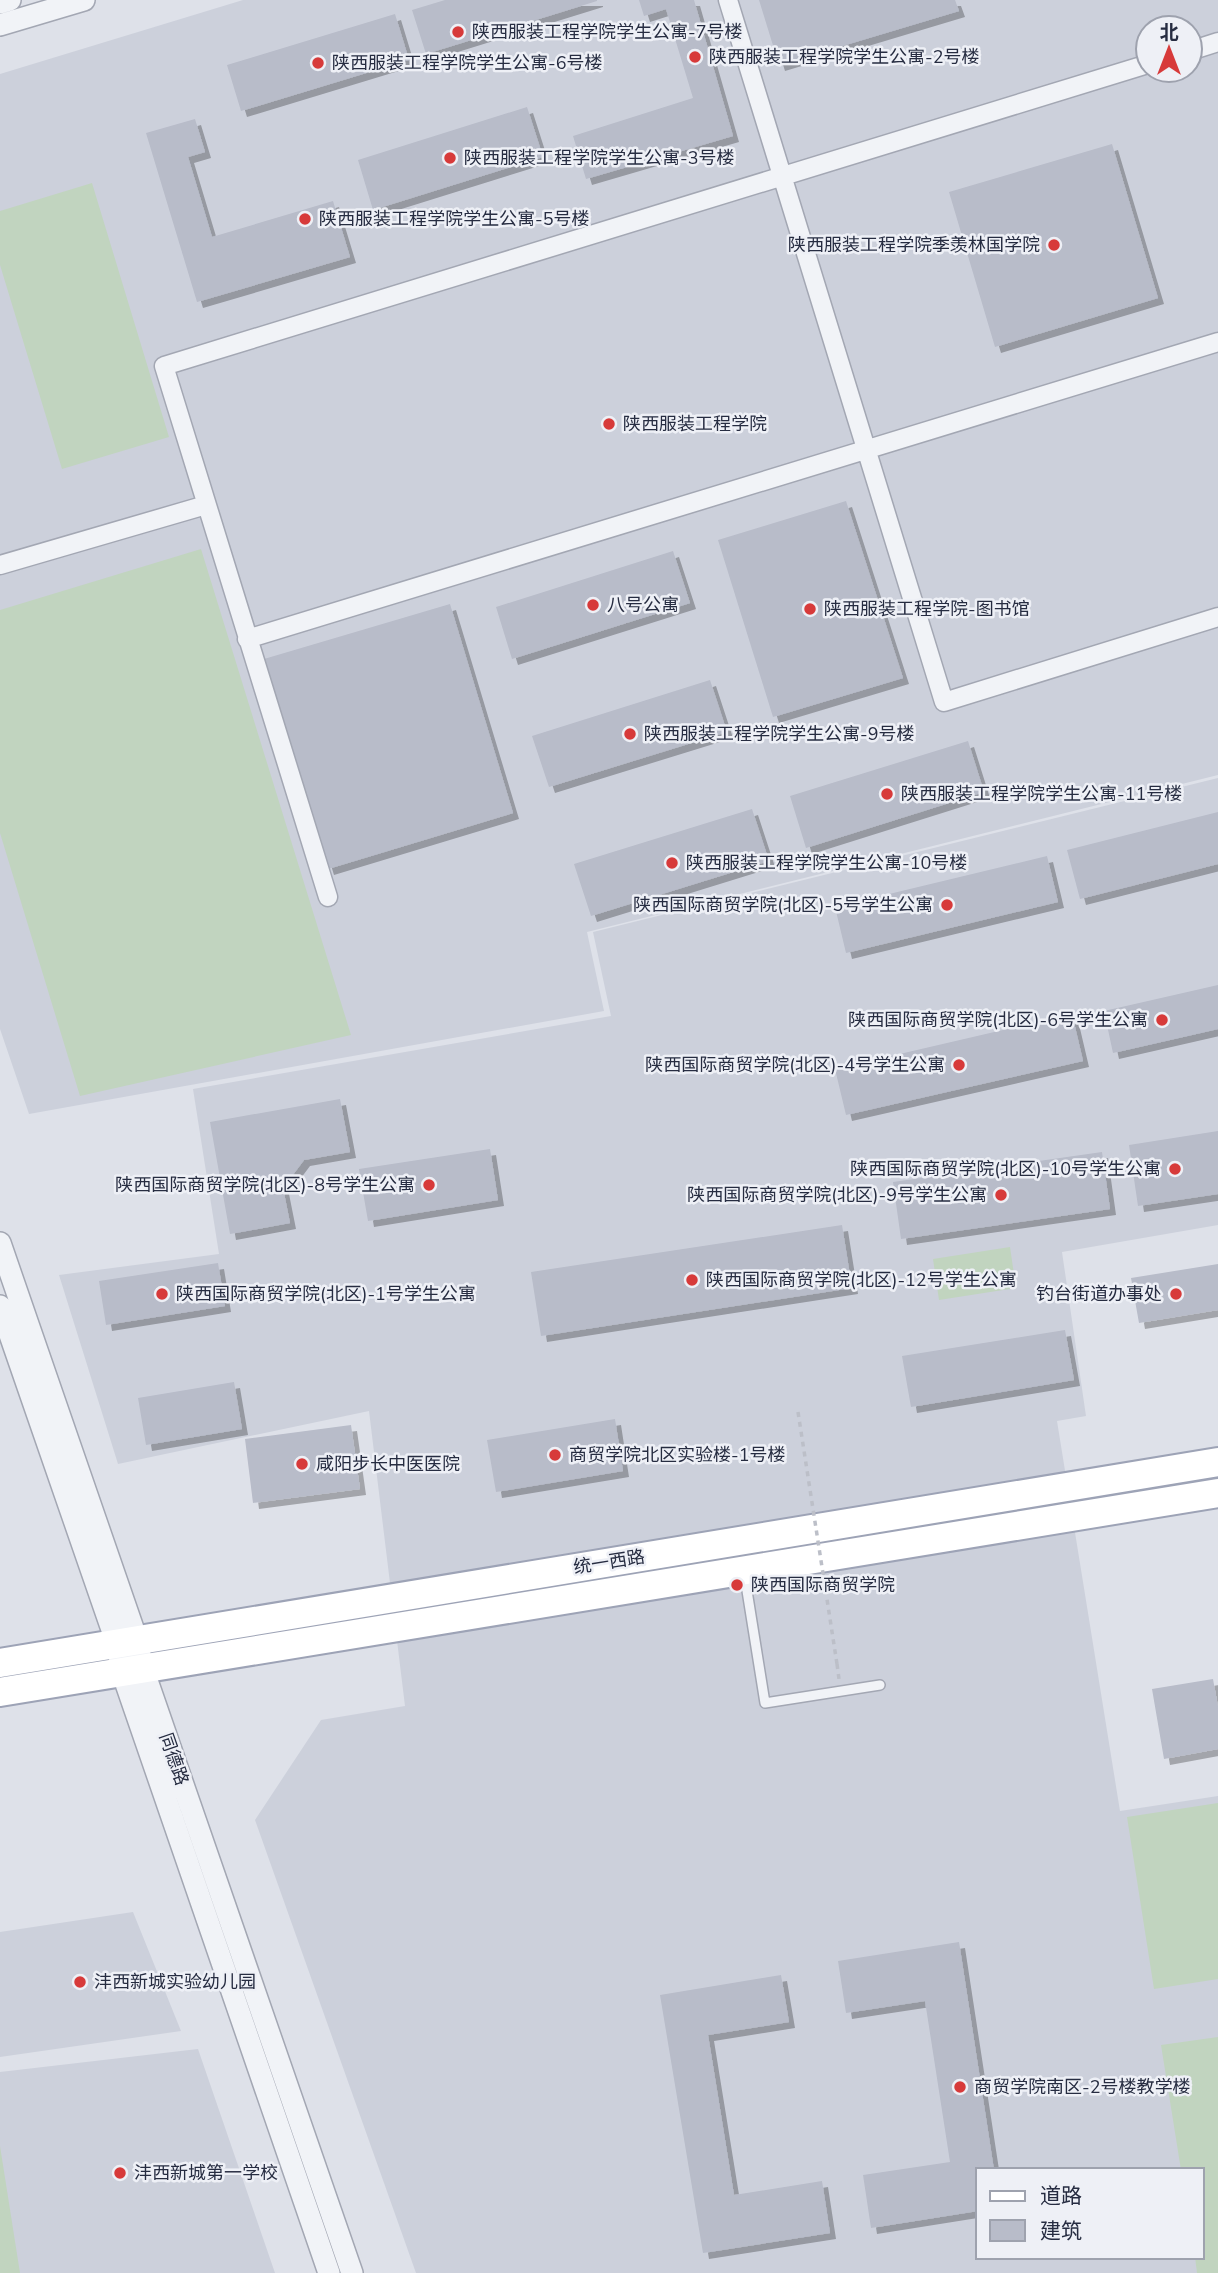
<svg xmlns="http://www.w3.org/2000/svg" width="1218" height="2273" viewBox="0 0 1218 2273" font-family="'Nunito Sans','Noto Sans SC',sans-serif">
	<defs>
		<filter id="shadow"><feDropShadow dx="6" dy="6" stdDeviation="0" flood-color="#0004"/></filter>
	</defs>
	<rect width="100%" height="100%" fill="#dee1e9"/>
	<path fill="#ccd0db" fill-rule="evenodd" d="M243 0H1218V775L587 932 604 1011 29 1114 0 1029V74ZM1148 28H1190V70H1148Z
		M1218 778V1225L1062 1252 1086 1416 1057 1421 1120 1811 1218 1796V2273H416L255 1820 321 1720 405 1706 369 1411 118 1464 59 1275 219 1254 193 1089 611 1016 593 932ZM978 2170H1202V2257H978Z
		M133 1912 181 2031 0 2057V1932Z
		M198 2049 275 2273H0V2072Z"/>
	<path fill="#c1d4bf" d="M92 183 169 437 62 469 0 265V211Z
		M201 549 351 1035 80 1096 0 833V610Z
		M1010 1247 1016 1288 939 1300 933 1259Z
		M1218 1803V1979L1154 1989 1127 1817Z
		M1218 2037V2273H1197L1195 2257H1202V2170H1181L1161 2045Z
		M0 2146 20 2273H0Z"/>
	<path fill="#b8bcc9" filter="url(#shadow)" d="M445 0H597V1L426 54 412 10Z
		M639 0H694L733 136 586 179 573 136 693 98 666 9 644 16Z
		M759 0H955L959 11 779 65Z
		M395 14 409 60 241 111 227 65Z
		M527 107 543 157 373 210 358 160Z
		M195 119 205 152 188 157 212 237 333 201 350 257 197 302 146 133Z
		M1112 144 1158 298 995 347 949 192Z
		M846 501 903 678 773 717 718 540Z
		M673 551 690 603 512 659 496 607Z
		M450 604 513 813 328 869 264 659Z
		M710 680 727 732 549 787 532 736Z
		M968 741 984 792 806 848 790 796Z
		M752 809 769 861 591 916 574 864Z
		M1218 812V864L1080 899 1067 850Z
		M1047 856 1058 902 846 953 835 907Z
		M1218 985V1029L1113 1053 1104 1011Z
		M1072 1014 1083 1061 846 1115 835 1069Z
		M340 1099 350 1152 304 1160 283 1188 290 1223 230 1234 210 1122Z
		M1218 1131V1194L1138 1206 1129 1145Z
		M490 1149 498 1200 368 1221 359 1169Z
		M1102 1152 1110 1209 901 1239 893 1182Z
		M842 1225 852 1288 541 1336 531 1272Z
		M218 1263 225 1306 106 1325 99 1281Z
		M1218 1264V1310L1139 1323 1131 1278Z
		M1065 1330 1074 1380 911 1407 902 1356Z
		M234 1382 242 1429 146 1445 138 1398Z
		M615 1419 623 1471 496 1492 487 1440Z
		M351 1425 360 1489 253 1503 245 1439Z
		M1213 1679 1218 1707V1749L1164 1759 1152 1689Z
		M959 1942 994 2170H978V2211L871 2228 863 2175 950 2162 925 2001 846 2013 838 1961Z
		M781 1975 789 2022 708 2035 734 2195 822 2181 830 2233 703 2253 660 1995Z"/>
	<g fill="none" stroke-linecap="round" stroke-linejoin="round">
		<g stroke="#a3a7b3" stroke-width="12">
			<path id="service" d="M744 1572 765 1703 880 1685"/>
		</g>
		<g stroke="#a3a7b3" stroke-width="21">
			<path id="minor" d="M728 0 944 702 1218 617
				M1190 51 1218 42
				M0 565 206 505
				M247 639 1218 342
				M328 897 164 366 1148 64"/>
		</g>
		<g stroke="#a3a7b3" stroke-width="24">
			<path id="tertiary" d="M0 3 10 0
				M0 25 84 0
				M0 1243 137 1640 143 1669 352 2273
				M0 1306 117 1644 122 1672 329 2273"/>
		</g>
		<g stroke="#9da3b6" stroke-width="32">
			<path id="primary" d="M0 1663 1218 1462
				M0 1692 1218 1493"/>
		</g>
		<path stroke="#bcbfc8" stroke-width="3.5" stroke-dasharray="5 5" stroke-linecap="butt" d="M837 1664 839 1679"/>
		<use href="#service" stroke="#f1f3f7" stroke-width="9"/>
		<use href="#minor" stroke="#f1f3f7" stroke-width="18"/>
		<use href="#tertiary" stroke="#f1f3f7" stroke-width="21"/>
		<use href="#primary" stroke="#fff" stroke-width="28"/>
		<path stroke="#bcbfc8" stroke-width="3.5" stroke-dasharray="5 5" stroke-linecap="butt" d="M798 1412 837 1664"/>
	</g>
	<g fill="#d73a3a" stroke="#eef0f6" stroke-width="2.5">
		<circle cx="458" cy="32" r="7"/>
		<circle cx="695" cy="57" r="7"/>
		<circle cx="318" cy="63" r="7"/>
		<circle cx="450" cy="158" r="7"/>
		<circle cx="305" cy="219" r="7"/>
		<circle cx="1054" cy="245" r="7"/>
		<circle cx="609" cy="424" r="7"/>
		<circle cx="593" cy="605" r="7"/>
		<circle cx="810" cy="609" r="7"/>
		<circle cx="630" cy="734" r="7"/>
		<circle cx="887" cy="794" r="7"/>
		<circle cx="672" cy="863" r="7"/>
		<circle cx="947" cy="905" r="7"/>
		<circle cx="1162" cy="1020" r="7"/>
		<circle cx="959" cy="1065" r="7"/>
		<circle cx="1175" cy="1169" r="7"/>
		<circle cx="429" cy="1185" r="7"/>
		<circle cx="1001" cy="1195" r="7"/>
		<circle cx="692" cy="1280" r="7"/>
		<circle cx="162" cy="1294" r="7"/>
		<circle cx="1176" cy="1294" r="7"/>
		<circle cx="555" cy="1455" r="7"/>
		<circle cx="302" cy="1464" r="7"/>
		<circle cx="737" cy="1585" r="7"/>
		<circle cx="80" cy="1982" r="7"/>
		<circle cx="960" cy="2087" r="7"/>
		<circle cx="120" cy="2173" r="7"/>
	</g>
	<g text-anchor="middle" dominant-baseline="central" stroke-width="5" stroke-linejoin="round" paint-order="stroke">
		<g font-size="18" fill="#262c41" stroke="#eef0f6" text-anchor="start">
			<text x="472" y="32">陕西服装工程学院学生公寓-7号楼</text>
			<text x="709" y="57">陕西服装工程学院学生公寓-2号楼</text>
			<text x="332" y="63">陕西服装工程学院学生公寓-6号楼</text>
			<text x="464" y="158">陕西服装工程学院学生公寓-3号楼</text>
			<text x="319" y="219">陕西服装工程学院学生公寓-5号楼</text>
			<text x="1040" y="245" text-anchor="end">陕西服装工程学院季羡林国学院</text>
			<text x="623" y="424">陕西服装工程学院</text>
			<text x="607" y="605">八号公寓</text>
			<text x="824" y="609">陕西服装工程学院-图书馆</text>
			<text x="644" y="734">陕西服装工程学院学生公寓-9号楼</text>
			<text x="901" y="794">陕西服装工程学院学生公寓-11号楼</text>
			<text x="686" y="863">陕西服装工程学院学生公寓-10号楼</text>
			<text x="933" y="905" text-anchor="end">陕西国际商贸学院(北区)-5号学生公寓</text>
			<text x="1148" y="1020" text-anchor="end">陕西国际商贸学院(北区)-6号学生公寓</text>
			<text x="945" y="1065" text-anchor="end">陕西国际商贸学院(北区)-4号学生公寓</text>
			<text x="1161" y="1169" text-anchor="end">陕西国际商贸学院(北区)-10号学生公寓</text>
			<text x="415" y="1185" text-anchor="end">陕西国际商贸学院(北区)-8号学生公寓</text>
			<text x="987" y="1195" text-anchor="end">陕西国际商贸学院(北区)-9号学生公寓</text>
			<text x="706" y="1280">陕西国际商贸学院(北区)-12号学生公寓</text>
			<text x="176" y="1294">陕西国际商贸学院(北区)-1号学生公寓</text>
			<text x="1162" y="1294" text-anchor="end">钓台街道办事处</text>
			<text x="569" y="1455">商贸学院北区实验楼-1号楼</text>
			<text x="316" y="1464">咸阳步长中医医院</text>
			<text x="751" y="1585">陕西国际商贸学院</text>
			<text x="94" y="1982">沣西新城实验幼儿园</text>
			<text x="974" y="2087">商贸学院南区-2号楼教学楼</text>
			<text x="134" y="2173">沣西新城第一学校</text>
		</g>
		<g font-size="18" fill="#262c41" stroke="#eef0f6">
			<text transform="translate(609 1562) rotate(-9)">统一西路</text>
			<text transform="translate(174 1759) rotate(71)">同德路</text>
		</g>
	</g>
	<rect x="976" y="2168" width="228" height="91" fill="#eef0f6" stroke="#9ea2ae" stroke-width="2"/>
	<rect x="990" y="2191" width="35" height="10" fill="#ffffff" stroke="#9ea2ae" stroke-width="2"/>
	<text x="1040" y="2203" font-size="21" fill="#262c41">道路</text>
	<rect x="990" y="2220" width="35" height="21" fill="#b8bcc9" stroke="#9ea2ae" stroke-width="2"/>
	<text x="1040" y="2238" font-size="21" fill="#262c41">建筑</text>
	<g transform="translate(1169 49)"><circle r="33" fill="#eef0f6" stroke="#9ea2ae" stroke-width="2"/>
	<path d="M0-5L12 26L0 18L-12 26Z" fill="#d73a3a"/>
	<text y="-10" font-size="19" font-weight="bold" text-anchor="middle" fill="#262c41">北</text>
	</g>
</svg>
